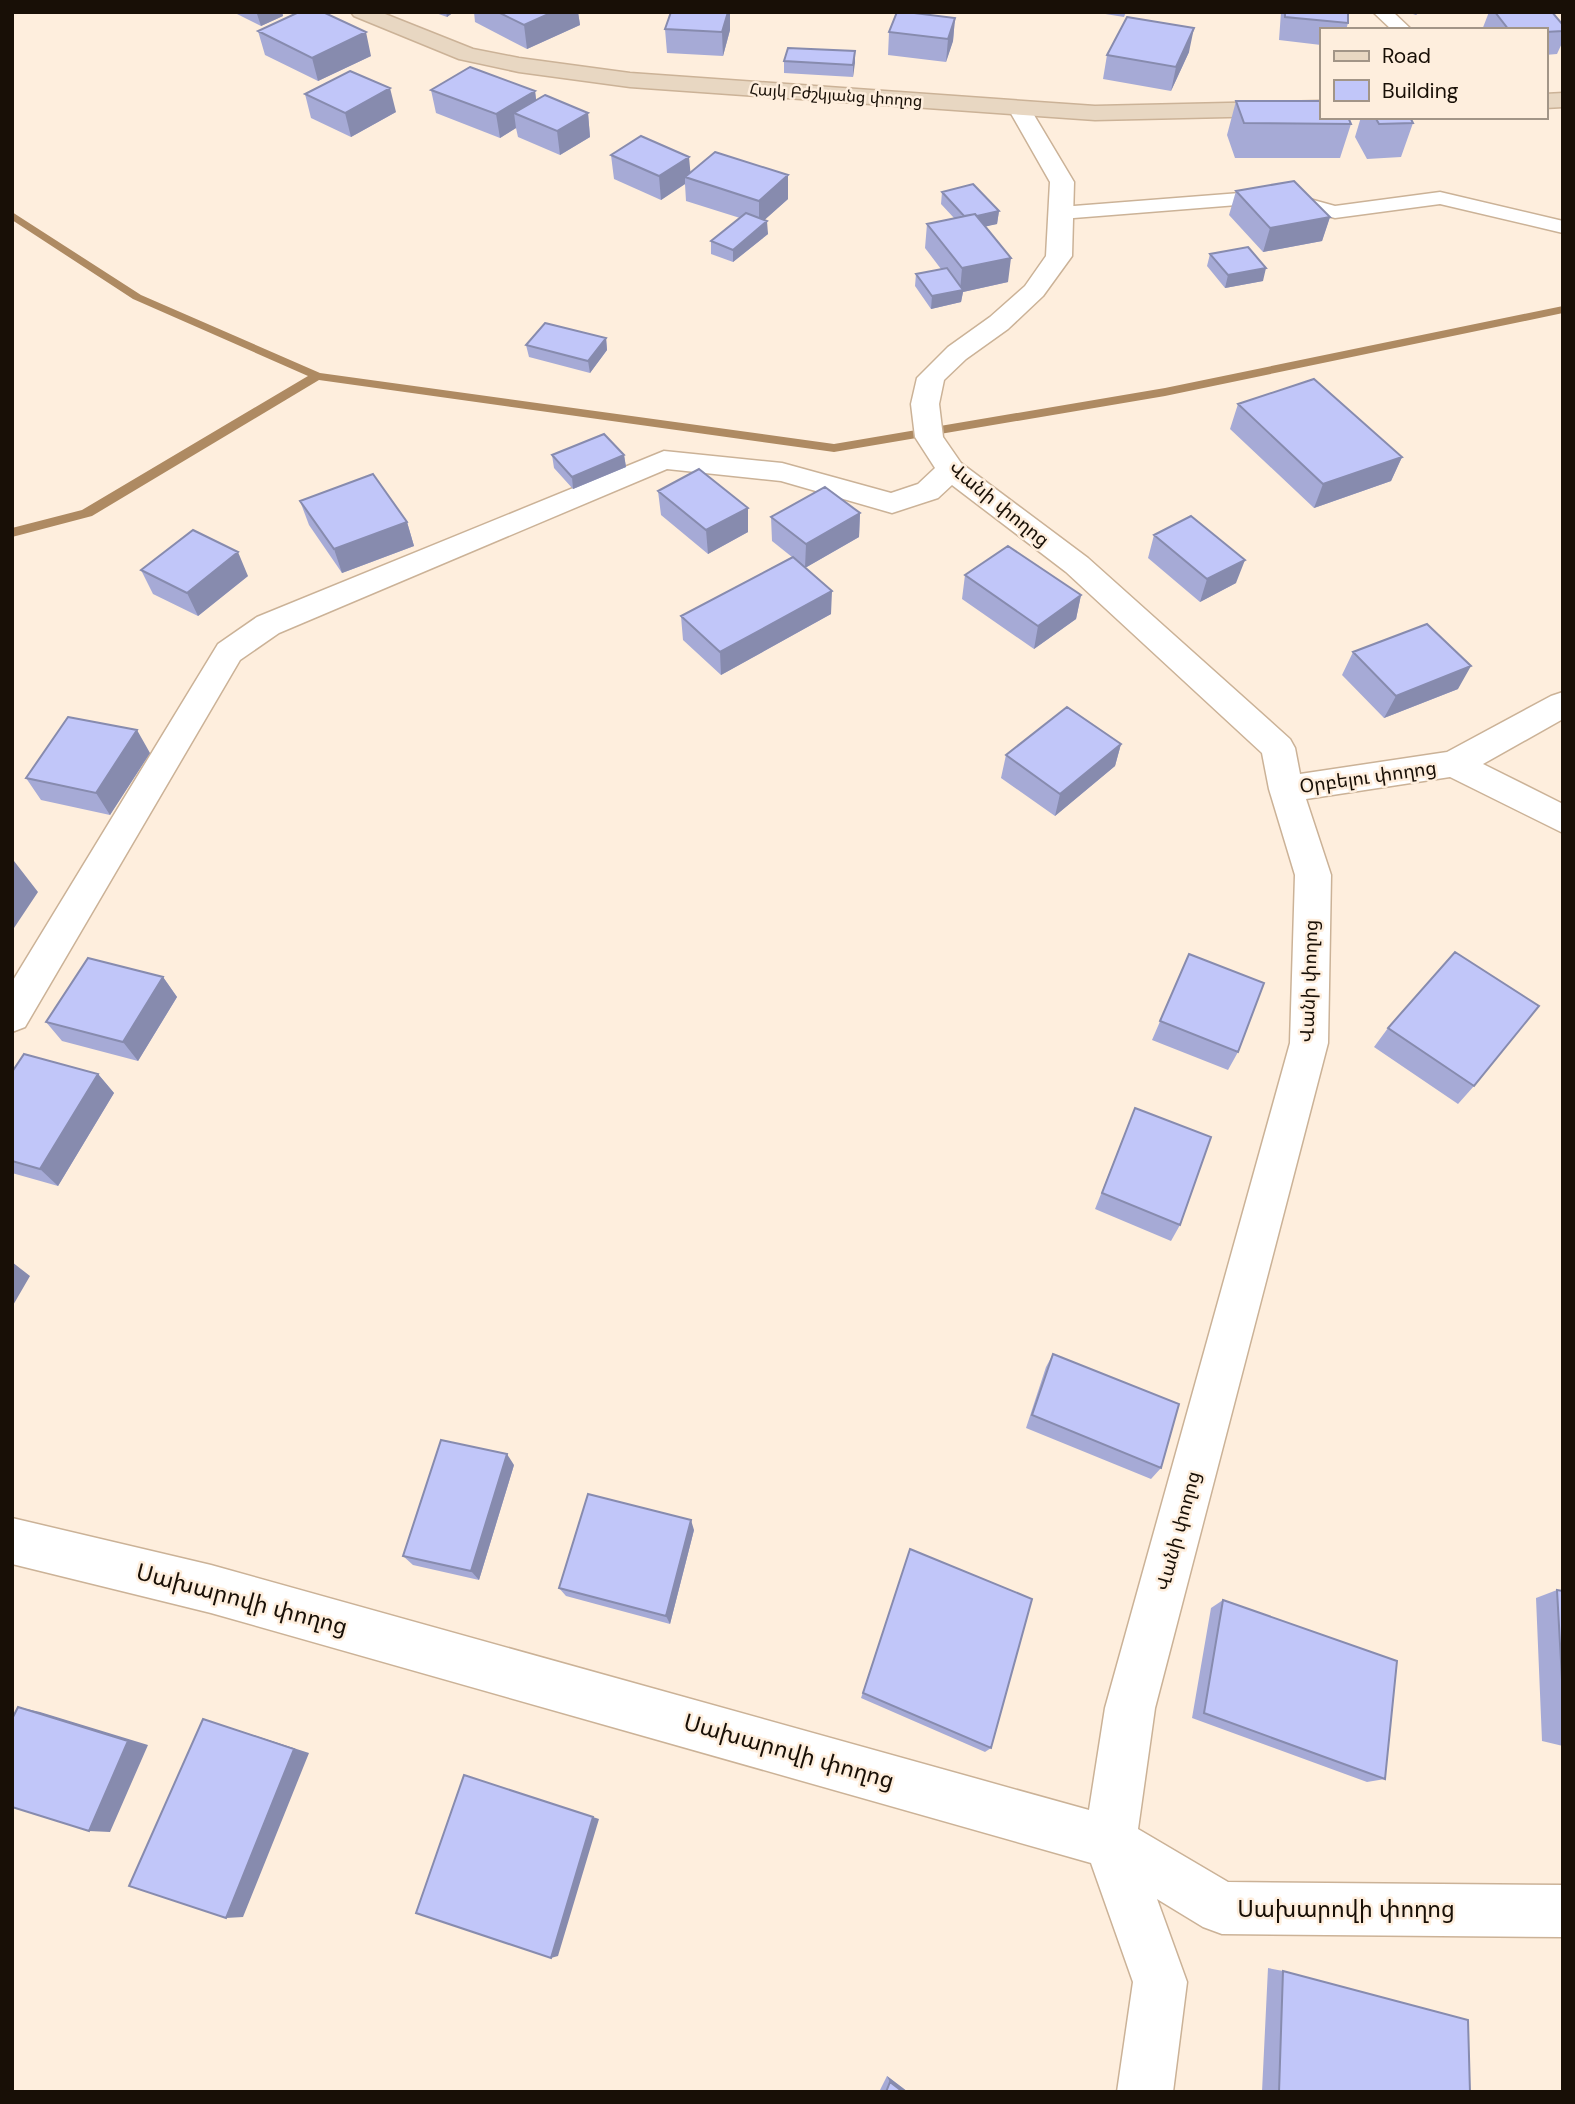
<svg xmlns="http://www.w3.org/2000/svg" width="1575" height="2104" viewBox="0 0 1575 2104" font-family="'DM Sans','Noto Sans Armenian',sans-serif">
	<rect width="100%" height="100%" fill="#feeedd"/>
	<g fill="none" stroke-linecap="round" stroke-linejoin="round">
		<path fill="#ae8a62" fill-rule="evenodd" d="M12 212 141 295 320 373 834 444 1165 388 1563 306V313L1165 396 834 452 319 380 92 516 12 537V528L82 510 308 376 133 299 12 220Z"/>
		<g stroke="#cbb297" stroke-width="3">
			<path id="lane" d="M1373 12H1393L1412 30H1392Z
				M1277 190 1335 206 1440 192 1563 221V233L1440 204 1335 218 1276 202 1061 219 1054 217 1050 213 1054 209 1061 207Z"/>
		</g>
		<g stroke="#cbb297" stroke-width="3">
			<path id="street" d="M1020 103 1028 105 1031 110 1074 182 1072 256 1043 296 1008 329 966 359 944 380 939 404 943 437 961 463 1088 558 1290 739 1295 748 1300 774 1447 752 1551 696 1563 692V719L1483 764 1563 804V833L1450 777 1306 799 1331 875 1328 1043 1155 1708 1138 1829 1228 1882 1563 1885V1937L1222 1934 1203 1927 1157 1899 1187 1982 1173 2092H1117L1133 1982 1091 1863 211 1613 12 1564V1518L211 1565 1089 1810 1105 1708 1290 1043 1295 875 1269 789 1262 753 1066 572 952 485 938 498 892 513 781 481 667 469 279 633 240 660 25 1027 12 1032V982L218 644 257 617 664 451 782 463 891 493 918 484 935 468 915 437 911 404 917 378 948 347 990 317 1025 286 1046 256 1050 182 1009 110 1012 105Z"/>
		</g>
		<g stroke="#cbb297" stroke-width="3">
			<path id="secondary" d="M351 12H380L473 49 519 58 630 73 1095 106 1321 101V115L1095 120 630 87 519 72 459 59 354 16Z
				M1563 93V107L1545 108V94Z"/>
		</g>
		<use href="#lane" fill="#fff" fill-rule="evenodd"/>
		<use href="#street" fill="#fff" fill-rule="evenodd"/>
		<use href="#secondary" fill="#e8d7c2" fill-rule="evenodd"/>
	</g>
	<path fill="#a6aad6" d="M233 12H282L283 16 261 26Z
		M433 12H454L447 17Z
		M474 12H578L580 25 527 49 475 22Z
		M671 12H730V30L723 56 667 53 665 29Z
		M1093 12H1126L1124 17Z
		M1281 12H1348V23L1346 30H1321V45L1279 40Z
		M1407 12H1420L1416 15Z
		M1489 12H1552L1563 25V41L1557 54 1545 55V30H1482Z
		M955 18 953 41 946 62 888 55 889 32Z
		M258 31 371 56 318 81 265 55Z
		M855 51 853 77 784 73V61Z
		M1189 52 1171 91 1103 79 1107 55Z
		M431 90 535 91 536 100 588 113 590 137 560 155 518 137 516 128 500 138 436 113Z
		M305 94 396 112 351 137 311 118Z
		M1236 101 1351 124 1340 158H1235L1227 135Z
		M1361 117H1410L1413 123 1401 157 1367 159 1355 137Z
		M611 155 690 172 788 199 764 220 768 234 733 262 711 254V241L740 218 686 201 685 184 661 200 614 179Z
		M1236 191 1330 217 1322 241 1263 252 1229 215Z
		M942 192 999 211 997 224 985 226 1008 282 963 292 961 302 931 309 915 286 916 274 941 269 925 248 927 224 954 218 941 204Z
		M1210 254 1263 281 1225 288 1207 266Z
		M606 338 607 350 590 373 529 357 526 345Z
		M1238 404 1402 457 1391 481 1314 508 1230 429Z
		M552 455H624L626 467 573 489 554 468Z
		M658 491 748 508V532L708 554 661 515Z
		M300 501 407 522 414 546 342 573 309 525Z
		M860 513 859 537 805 568 831 614 721 675 683 640 681 616 792 557 772 541 771 517Z
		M1154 535 1236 583 1200 602 1148 558Z
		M141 570 248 576 198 616 153 594Z
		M965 575 1081 595 1076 619 1034 649 962 599Z
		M1353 652 1458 689 1384 718 1342 675Z
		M1121 744 1115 766 1055 816 1001 778 1006 755Z
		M150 753 110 815 41 800 26 778Z
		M1189 954 1238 1052 1228 1070 1152 1040Z
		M163 977 177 997 138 1061 62 1041 46 1022Z
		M1388 1028 1474 1086 1458 1104 1374 1047Z
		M12 1072 98 1074 114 1093 58 1186 12 1173Z
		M1135 1108 1180 1225 1171 1241 1095 1209Z
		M1053 1354 1161 1468 1151 1479 1026 1428 1046 1367Z
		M514 1465 479 1580 413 1565 403 1556Z
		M694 1530 670 1624 566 1596 559 1588Z
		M910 1549 991 1748 985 1752 861 1698Z
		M1557 1590 1563 1591V1746L1542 1741 1536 1598Z
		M1223 1600 1385 1779 1367 1782 1192 1718 1211 1608Z
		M1268 1968 1283 1971 1470 2092H1262Z
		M887 2076 908 2092H879Z"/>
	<path fill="#878bae" d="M261 12H282L283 16 261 26 257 14Z
		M446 12H454L447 17Z
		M553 12H578L580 25 527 49 524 25Z
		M728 12H730V30L723 56 722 32Z
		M955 18 953 41 946 62 948 39Z
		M1194 28 1189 52 1171 91 1176 67Z
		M366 32 371 56 318 81 312 58Z
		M855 51V63L853 77V65Z
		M390 88 396 112 351 137 345 113Z
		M535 91 538 115 514 113 516 128 500 138 496 114Z
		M588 113 590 137 560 155 557 131Z
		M689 157 691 178 685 177V184L661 200 659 176Z
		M788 175V199L759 225V201Z
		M999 211 997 224 966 231 967 219Z
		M1330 217 1322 241 1263 252 1270 228Z
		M767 221 768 234 733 262V250Z
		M1011 258 1008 282 963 292 961 302 931 309 932 296 960 291 962 268Z
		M1266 268 1263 281 1225 288 1228 275Z
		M606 338 607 350 590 373 588 361Z
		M624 455 626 467 573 489 572 477Z
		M1402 457 1391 481 1314 508 1323 484Z
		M748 508V532L708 554 706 530Z
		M860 513 859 537 805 568 806 544Z
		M407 522 414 546 342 573 334 549Z
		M238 552 248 576 198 616 187 593Z
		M1245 560 1236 583 1200 602 1207 579Z
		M832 591 831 614 721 675 720 652Z
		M1081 595 1076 619 1034 649 1038 626Z
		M1471 666 1458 689 1384 718 1396 696Z
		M137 730 150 753 110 815 96 793Z
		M1121 744 1115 766 1055 816 1060 794Z
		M14 861 38 892 12 931V864Z
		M163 977 177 997 138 1061 123 1042Z
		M98 1074 114 1093 58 1186 40 1169Z
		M12 1262 30 1276 12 1307Z
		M507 1454 514 1465 479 1580 471 1571Z
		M691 1520 694 1530 670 1624 666 1616Z
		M18 1707 40 1712 148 1745 110 1832 89 1831Z
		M203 1719 309 1753 243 1917 226 1918Z
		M593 1817 599 1819 558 1956 551 1958Z
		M887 2076 908 2092H903L890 2082Z"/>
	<path fill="#c1c6f9" stroke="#878bae" stroke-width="2" d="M299 12H323L366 32 312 58 258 31Z
		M498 12H553L524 25Z
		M671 12H728L722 32 665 29Z
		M897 12H906L955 18 948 39 889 32Z
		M1285 12H1348V23L1285 17Z
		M1495 12H1552L1563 25V31L1545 32V30H1509Z
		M1127 17 1194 28 1176 67 1107 55Z
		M788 48 855 51 853 65 784 61Z
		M470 67 535 91 496 114 431 90Z
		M350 71 390 88 345 113 305 94Z
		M545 95 588 113 557 131 514 113Z
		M1236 101H1321V117H1348L1351 124 1244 123Z
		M1375 117H1410L1413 123 1379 124Z
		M641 136 689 157 659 176 611 155Z
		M715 152 788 175 759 201 685 177Z
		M1294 181 1330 217 1270 228 1236 191Z
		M973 184 999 211 977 216 975 214 964 216 942 192Z
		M746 213 767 221 733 250 711 241Z
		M975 214 1011 258 962 268 927 224Z
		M1248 247 1266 268 1228 275 1210 254Z
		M947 268 963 290 932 296 916 274Z
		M545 323 606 338 588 361 526 345Z
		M1314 379 1402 457 1323 484 1238 404Z
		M604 434 624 455 572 477 552 455Z
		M699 469 748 508 706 530 658 491Z
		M373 474 407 522 334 549 300 501Z
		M825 487 860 513 806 544 771 517Z
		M1191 516 1245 560 1207 579 1154 535Z
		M193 530 238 552 187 593 141 570Z
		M1008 546 1081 595 1038 626 965 575Z
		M793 557 832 591 720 652 681 616Z
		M1427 624 1471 666 1396 696 1353 652Z
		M1067 707 1121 744 1060 794 1006 755Z
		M68 717 137 730 96 793 26 778Z
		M1455 952 1539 1006 1474 1086 1388 1028Z
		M1189 954 1264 983 1238 1052 1160 1021Z
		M88 958 163 977 123 1042 46 1022Z
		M24 1054 98 1074 40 1169 12 1161V1072Z
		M1135 1108 1211 1137 1180 1225 1102 1193Z
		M1053 1354 1179 1404 1161 1468 1032 1415Z
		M441 1440 507 1454 471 1571 403 1556Z
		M588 1494 691 1520 666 1616 559 1588Z
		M910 1549 1032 1599 991 1748 863 1693Z
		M1557 1590 1563 1591V1697Z
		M1223 1600 1397 1661 1385 1779 1204 1713Z
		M18 1707 128 1741 89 1831 12 1807V1719Z
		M203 1719 294 1749 226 1918 129 1886Z
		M464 1775 593 1817 551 1958 416 1913Z
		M1283 1971 1468 2020 1470 2092H1279Z
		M890 2082 903 2092H886Z"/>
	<g text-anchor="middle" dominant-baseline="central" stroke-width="5" stroke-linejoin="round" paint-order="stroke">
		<g font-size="16" fill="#180f06" stroke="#feeedd">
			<text transform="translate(836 95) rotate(4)">Հայկ Բժշկյանց փողոց</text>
		</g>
		<g font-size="19" fill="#180f06" stroke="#feeedd">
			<text transform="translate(999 504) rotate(39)">Վանի փողոց</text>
			<text transform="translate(1368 777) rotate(-8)">Օրբելու փողոց</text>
			<text transform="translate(1309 981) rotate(-88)">Վանի փողոց</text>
			<text transform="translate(1178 1531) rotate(-75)">Վանի փողոց</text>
		</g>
		<g font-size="23" fill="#180f06" stroke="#feeedd">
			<text transform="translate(242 1599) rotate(15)">Սախարովի փողոց</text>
			<text transform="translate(789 1751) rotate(16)">Սախարովի փողոց</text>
			<text x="1346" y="1909">Սախարովի փողոց</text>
		</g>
	</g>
	<rect width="1575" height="2104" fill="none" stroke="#180f06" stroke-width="28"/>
	<rect x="1320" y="28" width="228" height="91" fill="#feeedd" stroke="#a29587" stroke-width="2"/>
	<rect x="1334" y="51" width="35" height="10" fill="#e8d7c2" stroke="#a29587" stroke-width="2"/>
	<text x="1382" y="63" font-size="21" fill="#180f06">Road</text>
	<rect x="1334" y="80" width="35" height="21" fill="#c1c6f9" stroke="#a29587" stroke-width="2"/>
	<text x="1382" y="98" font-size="21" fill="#180f06">Building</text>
</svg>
